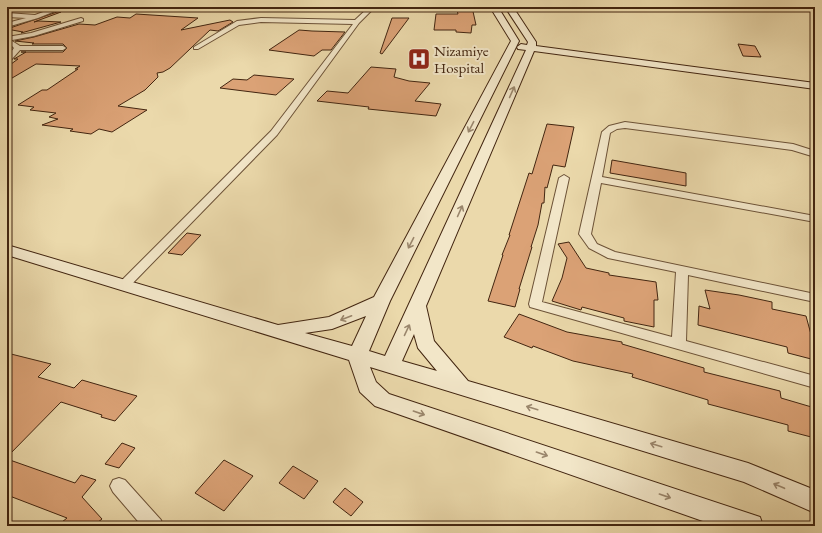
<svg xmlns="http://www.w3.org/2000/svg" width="822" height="533" viewBox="0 0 822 533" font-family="'EB Garamond',serif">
	<rect width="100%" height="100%" fill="#ebd9ab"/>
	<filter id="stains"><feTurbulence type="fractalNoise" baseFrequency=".005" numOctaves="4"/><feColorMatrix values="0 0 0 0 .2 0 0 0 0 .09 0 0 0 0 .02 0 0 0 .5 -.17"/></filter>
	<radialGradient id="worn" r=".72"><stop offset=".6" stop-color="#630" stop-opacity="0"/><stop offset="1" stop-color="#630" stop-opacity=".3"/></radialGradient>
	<path fill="#dba276" stroke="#422510" d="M456 7H472L476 25H472L471 33 456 32V30H434L436 14H458Z
		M57 12H61L34 22 38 21 61 22 21 33 23 32 12 30 8 31 7 29Z
		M136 14 198 18 181 30 230 20 233 22 218 31 210 30 170 68 163 72 157 73 158 77 145 90 118 106 147 110 112 132 99 129 91 134 70 131 73 129 42 125 58 119 49 117 56 113 30 110 34 107 18 105 42 90H47L78 69H75L80 66 36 64 7 81V67L18 59H14L26 52H21H63L67 48 63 44H32L34 43 15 41 34 37 79 24 95 25 117 17 130 18Z
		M392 18H409L382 54 380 53Z
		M299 30 312 31 345 32 331 50H322L314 56 269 50Z
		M738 44 755 46 761 57 743 56Z
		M371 67 396 69 394 77 409 81 430 83 415 101 441 104 436 116 368 109 369 107 317 101 327 91 348 93Z
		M254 75 294 79 276 95 220 88 233 79 247 80Z
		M547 124 574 127 565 167 553 165 547 188 545 187 544 203H542L538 225 531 247H532L519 289H520L515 307 488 301 503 255H502L510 235H509L529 173 532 174Z
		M612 160 686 173V186L610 173Z
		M187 233 201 235 182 255 168 253Z
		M569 242 586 268 609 273V275L656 282 658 300H654V327L624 321V318L582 307 581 310 552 301 562 278 567 258 558 244Z
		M705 290 739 295 772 302V309L806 316 812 338 815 339V360L788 353 787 347 698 325 699 306 710 309Z
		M519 314 567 332 622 342V344L704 368V372L780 391 781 398 815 408V438L788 431V425L708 404V400L632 377 633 374 573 361 533 346 532 348 504 337Z
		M7 353 51 364 38 377 74 388 82 380 137 396 115 421 101 417 102 415 61 402 7 457Z
		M122 443 135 448 119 468 105 464Z
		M7 459 75 483 81 475 96 480 82 497 102 519 93 526H57L67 518 7 495Z
		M224 460 253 476 224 511 195 493Z
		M293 466 318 481 304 499 279 483Z
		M345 488 363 502 351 516 333 502Z"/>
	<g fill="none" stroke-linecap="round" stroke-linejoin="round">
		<g stroke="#6c5237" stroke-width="2">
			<path id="street" d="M57 7H65L38 18 7 27V23L26 18 7 17V13L35 15Z
				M369 7H375L359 23 277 135 128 288H120L118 285 120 282 271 131 353 24 261 22 239 25 198 49H194V47L237 21 261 18 355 20Z
				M81 18 83 19V21L34 36 7 41V37L31 33Z
				M12 41 20 46H63L66 48 63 50H20L11 60 7 61V57L14 48 9 43Z
				M625 122 793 144 815 151V157L792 150 625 128 617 129 610 133 602 177 815 216V222L601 183 591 234 597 244 615 252 815 294V302L688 275 686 341 815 376V388L530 307 529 304 559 178 564 175 569 178 542 302 672 337 676 272 608 258 589 248 579 234 602 132 609 126Z
				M119 478 125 480 161 520 163 526H142L113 492 110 486 113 480Z"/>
		</g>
		<g stroke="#422510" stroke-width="2">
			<path id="secondary" d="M490 7H498L519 41 390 301 369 351 385 356 526 50 518 49 517 47 521 44 527 45 528 42 505 7H513L536 42V46L815 83V89L534 51 426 306 434 341 468 381 748 463 815 490V513L744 482 370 367 376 382 389 394 751 514 760 517 763 526H717L375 406 360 392 349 360 7 255V245L278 325 329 317 374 297 511 41ZM366 316 352 346 305 333 332 329ZM414 334 418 348 437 371 402 361Z"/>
		</g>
		<use href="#street" fill="#f2e6c8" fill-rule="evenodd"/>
		<use href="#secondary" fill="#f2e6c8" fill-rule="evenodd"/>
	</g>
	<defs><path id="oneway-shaft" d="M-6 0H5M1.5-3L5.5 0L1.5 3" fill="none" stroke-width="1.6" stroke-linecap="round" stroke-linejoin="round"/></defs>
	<g stroke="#9a866c">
		<use href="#oneway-shaft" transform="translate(512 92) rotate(-66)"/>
		<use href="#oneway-shaft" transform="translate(471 127) rotate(117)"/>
		<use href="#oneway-shaft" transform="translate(460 211) rotate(-66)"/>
		<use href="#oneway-shaft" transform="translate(411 243) rotate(117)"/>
		<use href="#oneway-shaft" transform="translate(346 318) rotate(159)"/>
		<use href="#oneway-shaft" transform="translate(407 330) rotate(-65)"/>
		<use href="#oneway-shaft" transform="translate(532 408) rotate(-163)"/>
		<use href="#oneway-shaft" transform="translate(419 413) rotate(19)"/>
		<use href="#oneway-shaft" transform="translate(656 445) rotate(-163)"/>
		<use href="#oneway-shaft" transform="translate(542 454) rotate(19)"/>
		<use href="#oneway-shaft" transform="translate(779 486) rotate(-157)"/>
		<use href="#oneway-shaft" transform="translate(665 496) rotate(19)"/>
	</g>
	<defs>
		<g id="hospital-square" transform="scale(1.15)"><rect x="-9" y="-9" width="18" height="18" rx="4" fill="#8f2418" stroke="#f2e6c8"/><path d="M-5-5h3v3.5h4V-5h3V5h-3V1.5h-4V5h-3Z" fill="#fff"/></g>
	</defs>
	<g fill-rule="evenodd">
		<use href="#hospital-square" x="419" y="59"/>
	</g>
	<g text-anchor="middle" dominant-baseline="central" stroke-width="4" stroke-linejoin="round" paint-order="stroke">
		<g font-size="15" fill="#422510" stroke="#f2e6c8" text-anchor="start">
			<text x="434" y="50">Nizamiye<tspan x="434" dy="17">Hospital</tspan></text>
		</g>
	</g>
	<rect width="822" height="533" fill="none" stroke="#ebd9ab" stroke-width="24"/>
	<rect x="8" y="8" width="806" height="517" fill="none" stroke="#422510" stroke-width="2"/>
	<rect x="12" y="12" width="798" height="509" fill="none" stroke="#422510"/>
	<rect width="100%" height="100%" filter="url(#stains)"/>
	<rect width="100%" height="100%" fill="url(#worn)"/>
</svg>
